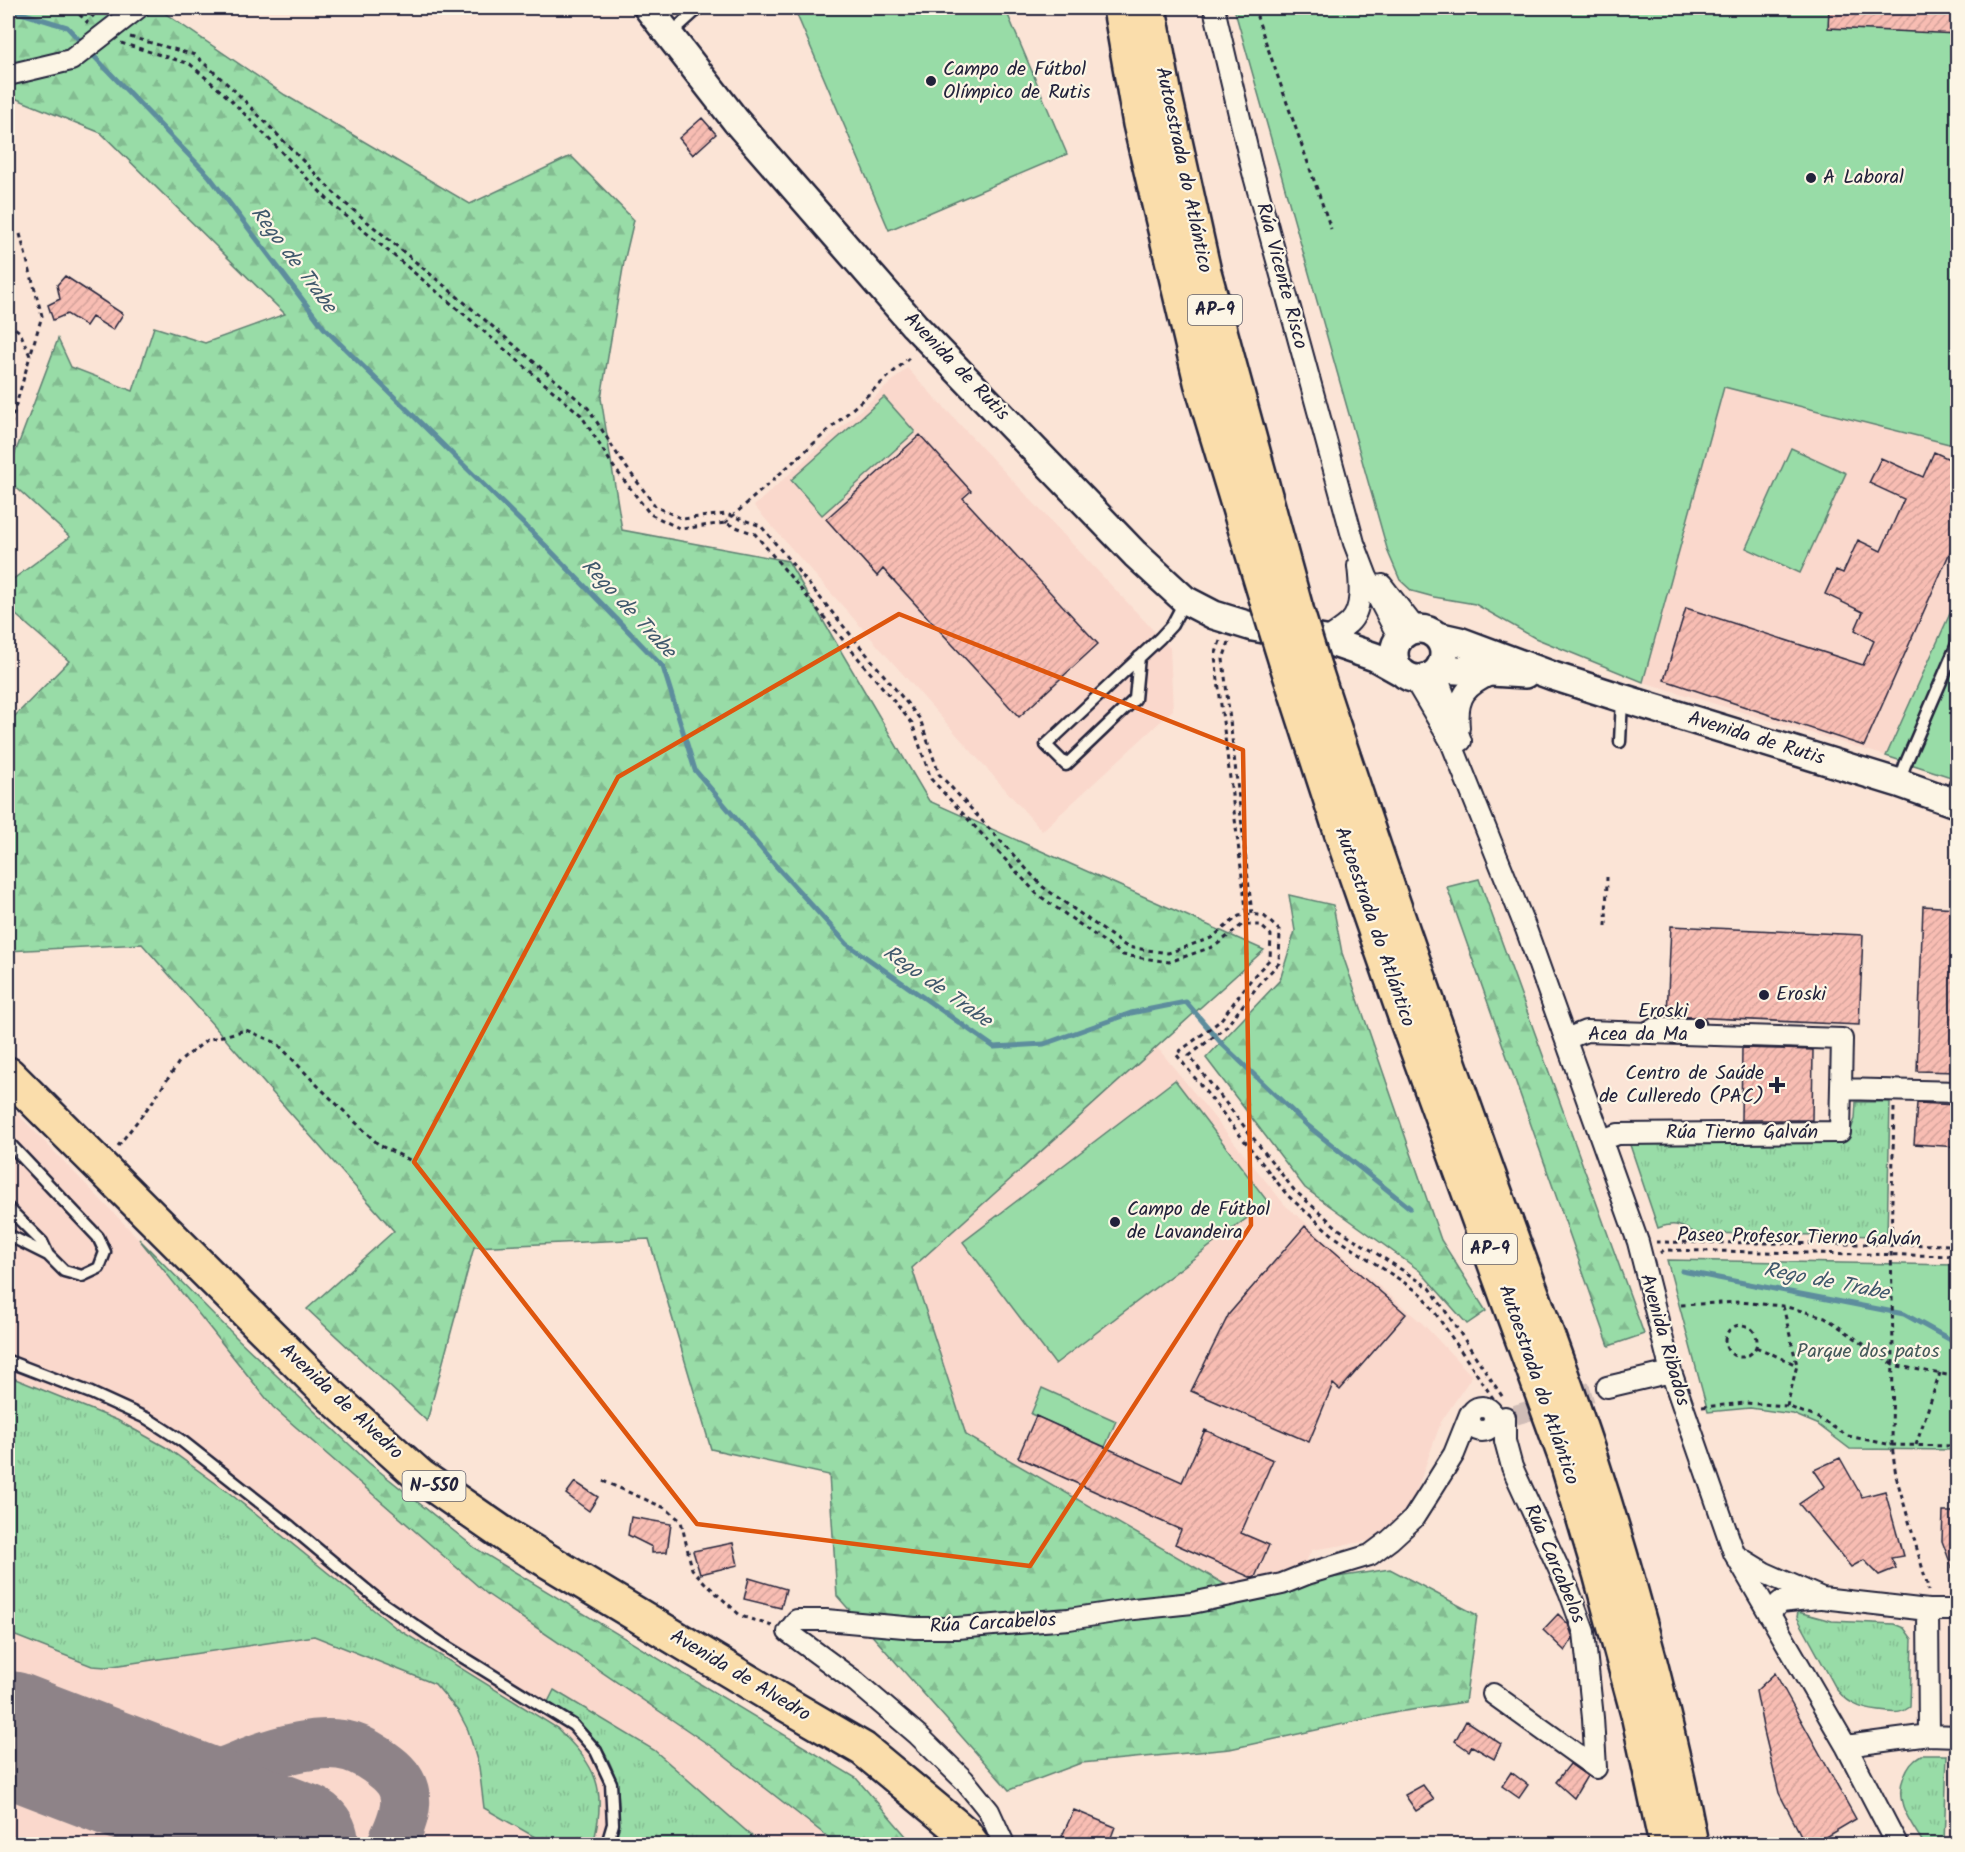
<svg xmlns="http://www.w3.org/2000/svg" width="1965" height="1852" viewBox="0 0 1965 1852" font-family="Kalam,sans-serif">
	<defs>
		<pattern id="grass-tufts" width="24" height="20" patternUnits="userSpaceOnUse" patternTransform="scale(1.5)"><rect width="24" height="20" fill="#98dca7"/><path d="M3 7l-1-3M5 7V3M7 7l1-3M15 17l-1-3M17 17v-4M19 17l1-3" fill="none" stroke="#83bc91"/></pattern>
		<pattern id="forest-firs" width="22" height="20" patternUnits="userSpaceOnUse" patternTransform="scale(1.5)"><rect width="22" height="20" fill="#98dca7"/><path d="M5 1l3.5 6h-7zM16 11l3.5 6h-7z" fill="#83bc91"/></pattern>
		<pattern id="building-hatch" width="6" height="6" patternUnits="userSpaceOnUse" patternTransform="scale(1.5)"><rect width="6" height="6" fill="#f8bdb3"/><path d="M-1 1l2-2M0 6l6-6M5 7l2-2" fill="none" stroke="#d4a29b"/></pattern>
	</defs>
	<rect width="100%" height="100%" fill="#fbe4d6"/>
	<filter id="ink" filterUnits="userSpaceOnUse"><feTurbulence type="fractalNoise" baseFrequency=".0167" numOctaves="2"/><feDisplacementMap in="SourceGraphic" scale="12" xChannelSelector="R" yChannelSelector="G"/><feConvolveMatrix kernelMatrix="1 2 1 2 8 2 1 2 1" color-interpolation-filters="sRGB"/></filter>
	<g filter="url(#ink)">
		<path fill="#fad8cc" d="M907 368 1170 648 1173 710 1042 831 754 506Z
			M1724 387 1957 446V597L1886 756 1643 682Z
			M1157 1047 1285 1205 1423 1324 1472 1376 1441 1422 1410 1509 1382 1539 1312 1550 1304 1565 1238 1592 966 1435 912 1268Z
			M8 1104 139 1239 273 1407 487 1594 715 1749 837 1844H8Z"/>
		<path fill="url(#grass-tufts)" stroke="#5d7f71" stroke-width="1.5" d="M1856 1102H1890L1887 1236 1695 1233C1679 1225 1675 1222 1658 1228L1628 1139 1834 1142 1847 1139 1855 1119Z
			M8 1376 117 1420 167 1448 228 1492 396 1628 557 1728C597 1767 608 1789 593 1844H547L484 1808 479 1767 468 1730 458 1711 435 1684 314 1636 106 1667 92 1666 8 1633Z
			M1798 1612 1832 1621 1894 1624 1904 1628 1912 1639 1910 1707C1902 1713 1897 1713 1888 1712 1866 1710 1851 1707 1837 1690L1797 1617Z
			M554 1690 654 1750 761 1844H615C629 1776 607 1738 548 1702Z
			M1921 1755H1947L1944 1844H1924C1911 1822 1893 1802 1904 1776 1908 1766 1912 1760 1921 1755Z"/>
		<path fill="url(#forest-firs)" stroke="#5d7f71" stroke-width="1.5" d="M8 8H157L285 95 470 204 571 156 634 220 624 262 601 398 622 530 788 561 929 801 1264 950 912 1268 966 1435 1238 1592 1390 1569 1477 1615 1465 1702 1398 1712 1230 1749 1081 1763 1009 1790 837 1596 829 1475 711 1449 649 1239 474 1247 427 1421 307 1309 394 1231 142 944 8 951V723L69 661 8 608V583L70 537 8 480V472L58 339 71 367 133 391 154 327 205 343 285 314 101 133 12 97H8Z
			M1479 879 1644 1334 1609 1346 1447 887Z
			M1289 895 1333 905 1342 953 1441 1240 1486 1311 1467 1324 1420 1271 1305 1188 1206 1058 1280 980 1295 931Z
			M139 1239 239 1340 369 1463 475 1548 856 1778 913 1844H837L715 1749 487 1594 273 1407Z"/>
		<path fill="#98dca7" stroke="#5d7f71" stroke-width="1.5" d="M794 8H1005L1067 154 889 230Z
			M1234 8H1957V446L1724 387 1643 682 1535 638 1475 604 1434 597 1412 591 1400 580 1388 552Z
			M884 397 915 432 822 515 791 480Z
			M1791 448 1846 473 1800 573 1746 548Z
			M1957 598V779L1886 756Z
			M1175 1080 1268 1202 1055 1364 963 1242Z
			M1667 1260 1957 1265V1450L1850 1449 1817 1424 1793 1414 1750 1408 1708 1412Z
			M1042 1388 1116 1421 1105 1447 1031 1414Z"/>
		<g fill="none" stroke-linecap="round" stroke-linejoin="round">
			<path stroke="#5d8d9d" stroke-width="5" d="M8 9 67 27 83 44
				M89 51 209 176 324 328 545 545 663 667 695 770 776 866 847 944 994 1047 1044 1044 1131 1013 1186 1002 1223 1045 1307 1125 1410 1208
				M1682 1271 1904 1314 1958 1344"/>
			<path stroke="#8e8388" stroke-width="50" d="M116 1774C146 1782 175 1784 206 1778 221 1774 235 1768 249 1762 277 1751 321 1738 351 1747 364 1751 376 1759 386 1767 416 1790 405 1816 392 1844"/>
			<path stroke="#8e8388" stroke-width="124" d="M8 1733 297 1844"/>
		</g>
		<path fill="url(#building-hatch)" stroke="#22223b" stroke-width="1.5" d="M1829 8H1958V34L1828 28Z
			M702 118 716 134 693 155 679 138Z
			M65 276 123 314 113 330 92 317 86 326 67 314 53 320 48 305 60 299 57 285Z
			M920 435 971 491 963 498 1098 644 1019 717 883 569 877 576 826 519Z
			M1934 452 1958 463V534L1864 746 1664 680 1686 608 1863 665 1874 641 1855 630 1863 612 1825 594 1836 570 1843 573 1858 540 1881 551 1904 499 1869 483 1881 458 1923 477Z
			M1923 906 1958 908V1072L1917 1071Z
			M1671 926 1863 935 1859 1025 1667 1016Z
			M1742 1048 1813 1050 1812 1120H1741Z
			M1917 1103 1958 1105V1147L1914 1144Z
			M1305 1226 1406 1314 1340 1390 1333 1384 1309 1442 1191 1391 1229 1314Z
			M1036 1416 1182 1482 1205 1430 1273 1460 1241 1533 1269 1545 1255 1577 1252 1578 1175 1544 1181 1530 1018 1457Z
			M1840 1458 1862 1497 1885 1491 1903 1556 1891 1558 1896 1568 1879 1575 1864 1560 1851 1567 1799 1504 1825 1486 1814 1470Z
			M575 1482 598 1497 589 1511 566 1494Z
			M1943 1512H1958V1578H1956L1942 1541Z
			M631 1517 671 1524 667 1552 652 1553V1547L628 1535Z
			M733 1543 738 1565 700 1574 693 1551Z
			M749 1578 786 1589 781 1608 744 1599Z
			M1558 1614 1568 1624 1572 1635 1573 1638 1565 1651 1543 1630Z
			M1775 1673 1856 1819 1812 1845H1806L1779 1793 1763 1727 1756 1691Z
			M1466 1721 1501 1744 1494 1759 1472 1746 1469 1751 1455 1741Z
			M1570 1764 1587 1776 1574 1798 1556 1782Z
			M1511 1772 1528 1785 1519 1798 1502 1786Z
			M1423 1785 1434 1800 1416 1811 1405 1795Z
			M1074 1810 1115 1827 1108 1845H1084L1062 1836Z"/>
		<g fill="none" stroke-linecap="round" stroke-linejoin="round">
			<path stroke="#d0bdb7" stroke-width="20" stroke-dasharray="20 10" stroke-linecap="butt" d="M1515 1415 1607 1387"/>
			<g stroke="#22223b" stroke-width="15">
				<path id="lane" d="M669 35 699 8
					M1139 657 1135 699 1066 765 1046 745 1160 638 1172 625 1185 600
					M1620 742 1622 699
					M1899 783 1905 765 1958 642
					M1949 801 1958 777
					M1647 1027 1653 1024H1700
					M8 1142 98 1237 105 1252 99 1268 82 1276 64 1271 48 1255 8 1235
					M8 1208 42 1242 48 1255
					M8 1361 91 1393 148 1419 182 1441 291 1527 382 1603 445 1646 573 1725 596 1751 611 1783 613 1824 607 1844"/>
			</g>
			<g stroke="#22223b" stroke-width="24">
				<path id="street" d="M1214 8 1251 165 1354 543 1367 577 1399 638
					M8 75 71 60 138 8
					M1382 585 1416 629
					M1325 640C1333 635 1342 629 1349 623 1363 610 1360 583 1358 566
					M1436 673 1461 741
					M1414 679 1451 742 1526 929 1638 1242 1671 1372 1734 1553 1846 1746 1897 1844
					M1459 728C1456 695 1466 686 1494 673
					M1566 1039 1586 1031 1842 1039 1840 1132 1618 1134 1602 1140
					M1841 1089 1958 1092
					M1607 1387 1671 1372
					M1470 1419a12 12 0 1 1 24 0a12 12 0 1 1-24 0Z
					M1737 1556 1765 1573 1822 1598 1928 1610H1958
					M1928 1610 1929 1735
					M1769 1614 1780 1602 1819 1598
					M1493 1694 1596 1768 1593 1718 1584 1632 1569 1591 1512 1467 1505 1441V1417
					M1846 1746 1929 1735 1958 1736
					M1004 1844 989 1811 964 1780 918 1735 856 1682 788 1632 797 1620H826L915 1628H957L1069 1619 1134 1609 1192 1603 1282 1584 1307 1574 1370 1555 1390 1540 1413 1519 1427 1497 1454 1454 1470 1414"/>
			</g>
			<g stroke="#22223b" stroke-width="32">
				<path id="secondary" d="M648 8 736 121 914 325 1135 554 1185 600 1214 615 1253 627 1325 640 1375 657 1400 671
					M1394 654a25 25 0 1 1 50 0a25 25 0 1 1-50 0Z
					M1437 636 1459 641 1553 676 1622 698 1899 783 1958 804
					M1440 669 1525 674"/>
			</g>
			<g stroke="#22223b" stroke-width="38">
				<path id="highway" d="M1120 8 1140 124 1201 382 1268 604
					M1149 8 1165 96 1204 272 1296 609
					M1286 662 1344 841 1407 1022 1566 1459 1600 1573 1638 1714 1666 1844
					M1314 667C1369 837 1428 1005 1488 1173 1522 1268 1559 1363 1591 1460 1632 1586 1666 1714 1691 1844
					M8 1074 329 1394 420 1476 508 1537 779 1700 863 1749 964 1833 972 1844"/>
			</g>
			<path stroke="#22223b" stroke-width="3" stroke-dasharray="4.5 4.5" stroke-linecap="butt" d="M73 8 88 23
				M84 8 96 19
				M1263 8 1257 17 1331 229
				M130 37 195 55 236 92 340 199 465 303 588 408 621 460 656 507 683 519 726 514 761 526 920 719 939 774 1043 887 1127 947 1168 953 1211 938 1239 916 1252 914 1264 916 1280 931 1279 963 1260 983 1226 1027 1189 1056 1294 1190 1340 1230 1430 1288 1504 1399
				M121 43 190 64 230 99 333 205 459 310 581 415 613 466 650 514 681 529 725 523 755 534 912 723 931 779 1037 894 1123 955 1169 962 1215 946 1242 925H1260L1271 935 1270 959 1253 977 1220 1021 1176 1054 1288 1196 1335 1237 1423 1295 1495 1401
				M20 234 42 316 30 356
				M8 323 20 332 30 356 8 433
				M725 523 909 358
				M1220 641 1215 656 1248 925
				M1229 642 1223 659 1252 914
				M1606 926 1607 877
				M1894 1108 1891 1245 1893 1347 1892 1445 1896 1476 1927 1584 1928 1591
				M118 1146 153 1101 179 1062 207 1040 246 1030 277 1043 318 1086 379 1145 414 1162
				M1656 1242 1958 1245
				M1660 1253 1664 1250 1958 1256
				M1681 1305 1739 1302 1783 1306 1825 1317 1893 1365 1958 1377
				M1783 1306 1797 1365 1787 1406
				M1725 1341a16 16 0 1 1 32 0a16 16 0 1 1-32 0Z
				M1756 1347 1797 1365
				M1702 1407 1746 1403 1787 1406 1818 1418 1848 1436 1892 1445 1958 1446
				M1916 1445 1940 1373
				M603 1481 665 1508 681 1521 692 1569 705 1583 741 1616 772 1626"/>
			<use href="#lane" stroke="#fcf5e5" stroke-width="10"/>
			<use href="#street" stroke="#fcf5e5" stroke-width="20"/>
			<use href="#secondary" stroke="#fcf5e5" stroke-width="27"/>
			<use href="#highway" stroke="#faddab" stroke-width="33"/>
			<g stroke="#22223b" stroke-width="38" stroke-linecap="butt">
				<path id="highway-bridge" d="M1268 604 1286 662
					M1296 609 1314 667"/>
			</g>
			<use href="#highway-bridge" stroke="#faddab" stroke-width="33"/>
		</g>
	</g>
	<path fill="none" stroke="#de560e" stroke-width="4.5" stroke-linejoin="round" d="M899 614 1243 750 1251 1225 1030 1566 697 1524 414 1162 618 777Z"/>
	<g fill="#22223b" stroke="#fcf5e5" stroke-width="2">
		<circle cx="931" cy="81" r="6"/>
		<circle cx="1811" cy="178" r="6"/>
		<circle cx="1764" cy="995" r="6"/>
		<circle cx="1700" cy="1024" r="6"/>
		<path d="M1774 1076h6v6h6v6h-6v6h-6v-6h-6v-6h6z"/>
		<circle cx="1115" cy="1222" r="6"/>
	</g>
	<g text-anchor="middle" dominant-baseline="central" stroke-width="4.5" stroke-linejoin="round" paint-order="stroke">
		<g fill="#fcf5e5" stroke="#63616e" stroke-width="1.5">
			<rect x="1188" y="295" width="54" height="30" rx="4.5"/>
			<rect x="1463" y="1234" width="54" height="30" rx="4.5"/>
			<rect x="402.5" y="1471" width="63" height="30" rx="4.5"/>
		</g>
		<g font-size="18" font-weight="bold" fill="#22223b">
			<text x="1215" y="310">AP-9</text>
			<text x="1490" y="1249">AP-9</text>
			<text x="434" y="1486">N-550</text>
		</g>
		<g font-size="20" fill="#22223b" stroke="#fcf5e5" text-anchor="start">
			<text x="943" y="70">Campo de Fútbol<tspan x="943" dy="23">Olímpico de Rutis</tspan></text>
			<text x="1823" y="178">A Laboral</text>
			<text x="1776" y="995">Eroski</text>
			<text x="1688" y="1012" text-anchor="end">Eroski<tspan x="1688" dy="23">Acea da Ma</tspan></text>
			<text x="1764" y="1074" text-anchor="end">Centro de Saúde<tspan x="1764" dy="23">de Culleredo (PAC)</tspan></text>
			<text x="1127" y="1210">Campo de Fútbol<tspan x="1127" dy="23">de Lavandeira</tspan></text>
		</g>
		<g font-size="20" fill="#22223b" stroke="#fcf5e5">
			<text transform="translate(1183 170) rotate(78)">Autoestrada do Atlántico</text>
			<text transform="translate(1281 276) rotate(75)">Rúa Vicente Risco</text>
			<text transform="translate(956 367) rotate(46)">Avenida de Rutis</text>
			<text transform="translate(1756 739) rotate(17)">Avenida de Rutis</text>
			<text transform="translate(1374 927) rotate(71)">Autoestrada do Atlántico</text>
			<text x="1742" y="1133">Rúa Tierno Galván</text>
			<text transform="translate(1799 1238) rotate(1)">Paseo Profesor Tierno Galván</text>
			<text transform="translate(1664 1340) rotate(74)">Avenida Ribados</text>
			<text transform="translate(1538 1385) rotate(71)">Autoestrada do Atlántico</text>
			<text transform="translate(341 1402) rotate(43)">Avenida de Alvedro</text>
			<text transform="translate(1554 1564) rotate(67)">Rúa Carcabelos</text>
			<text transform="translate(993 1624) rotate(-3)">Rúa Carcabelos</text>
			<text transform="translate(740 1676) rotate(31)">Avenida de Alvedro</text>
		</g>
		<g font-size="20" fill="#455a5b" stroke="#fcf5e5">
			<text x="1868" y="1352">Parque dos patos</text>
		</g>
		<g font-size="21" font-style="italic" fill="#3f586c" stroke="#fcf5e5">
			<text transform="translate(293 260) rotate(53)">Rego de Trabe</text>
			<text transform="translate(628 609) rotate(47)">Rego de Trabe</text>
			<text transform="translate(937 987) rotate(35)">Rego de Trabe</text>
			<text transform="translate(1826 1282) rotate(11)">Rego de Trabe</text>
		</g>
	</g>
	<rect width="1965" height="1852" fill="none" stroke="#fcf5e5" stroke-width="30"/>
	<rect x="15" y="15" width="1935" height="1822" fill="none" stroke="#22223b" stroke-width="2" filter="url(#ink)"/>
</svg>
